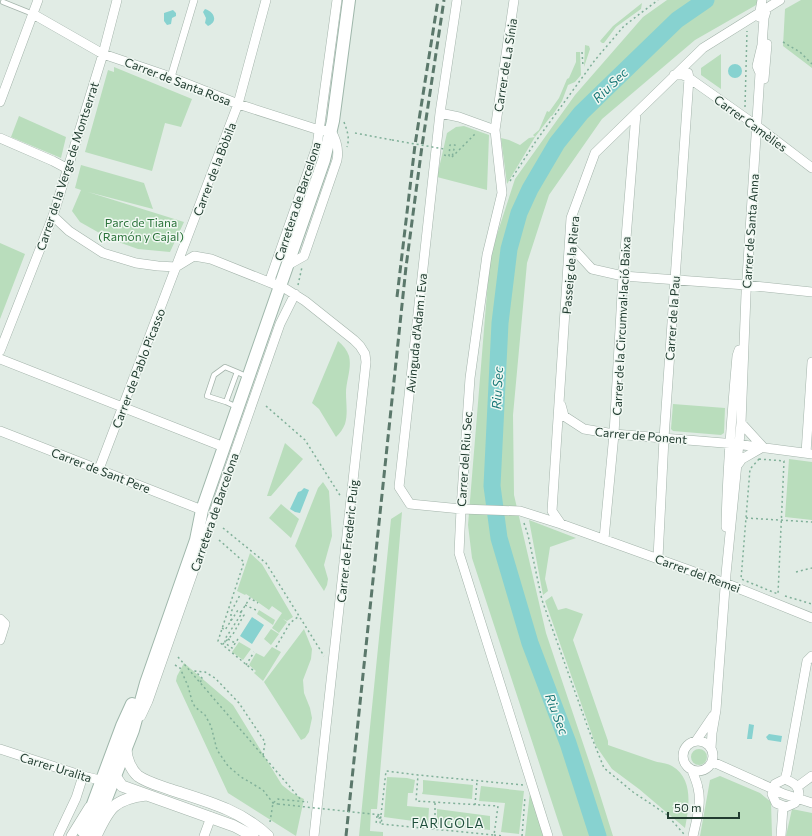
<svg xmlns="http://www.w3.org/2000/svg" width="812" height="836" viewBox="0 0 812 836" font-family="Commissioner,sans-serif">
	<rect width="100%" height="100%" fill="#e1ece5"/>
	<path fill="#b9ddbc" d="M667 0H765L695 40 602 119 549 195 527 263 513 415 514 495 546 633 596 782 613 836H563L472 558 468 525 490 256 515 179 575 95 643 17Z
		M801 0H812V68L783 46 785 9Z
		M642 3 641 9 616 27 604 43H602L600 41 613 26Z
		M585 45 589 46 590 49 584 67Z
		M576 52H580L581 75 575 82 568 85 562 101 552 116H551L535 137 533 135 539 130 547 111 549 112 559 98 567 79 569 78 576 62Z
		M721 54V89L701 75V68Z
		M114 67 192 99 181 127 165 123 152 171 85 152 108 70 114 72Z
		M19 116 66 137 61 158 11 137Z
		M464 126 489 135 487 190 437 177 447 133 456 127Z
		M535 137 507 184 501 138 509 140 520 145 529 138Z
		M81 165 144 183 153 209 88 192 184 222 170 252 138 249 110 239 80 222 72 211 81 190 75 188Z
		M0 243 25 254 0 319Z
		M338 341C343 345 347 350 349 356 352 368 346 381 346 393 346 403 348 414 345 424 343 429 340 433 336 437L319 409 312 403Z
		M673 404 725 408 724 433 721 435 673 431 671 429Z
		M285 443 303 459 271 496H267Z
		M789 459 812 462V520L785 517Z
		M323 482 329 491 332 536 324 565 328 579 327 585 324 591 295 546 318 488Z
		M281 504 299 519 291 538 269 518Z
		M402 512 377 809H371L370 831 383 832V836H359L391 519Z
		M529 520 576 538 550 547 545 579 548 591 543 595Z
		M250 553 262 564 293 617 287 621 283 619 287 622 279 633 272 628 282 613 272 606 269 610 246 594 245 595 237 591Z
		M552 596 558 610 566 608 583 614 573 640 608 741V745C623 750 639 756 654 761 660 763 667 763 672 766 694 779 689 807 685 828L639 789 612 769 596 746 545 601Z
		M259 610 275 620 273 625 257 614Z
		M271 629 279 634 271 645 264 639Z
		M304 629 312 649 311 659 303 680 304 693 310 708 312 718 309 732 305 738 301 740 264 682Z
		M239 642 251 649 243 660 232 652Z
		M272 647 281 652 263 681 254 673 256 671 249 665 256 653 264 657Z
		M184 663 233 705 282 785 292 793 304 799 296 836 228 793 176 681 177 676Z
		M691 757a8 8 0 1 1 16 0a8 8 0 1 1-16 0Z
		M720 776 760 793 771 802 772 836H700L710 780Z
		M387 777 407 778 415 780 413 793H408L407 806 429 808 428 823 384 817Z
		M423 780 473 785 472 799 422 794 423 791Z
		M481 786 524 791 519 834 501 832 505 803 479 801Z
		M530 792 545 836H525Z
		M437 809 490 816V830L437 824Z
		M792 809 812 813V836H786Z"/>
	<path fill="#87d2d0" d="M205 9C215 12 218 22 208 26L205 23 206 18 203 12Z
		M173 10 176 13V16L172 18 171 24 167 25 164 21V13Z
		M728 71a7 7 0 1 1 14 0a7 7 0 1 1-14 0Z
		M304 488 309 490 300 513 295 512 290 509 298 492 301 491Z
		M252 617 264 625 252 644 240 636Z
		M749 724 754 725 752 739H747Z
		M769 734 782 736 781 742 768 740 766 737Z"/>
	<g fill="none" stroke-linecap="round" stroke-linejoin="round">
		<path stroke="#87d2d0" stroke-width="17" d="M598 836 568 743 530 643 499 538 492 486 500 323 509 249 519 213 530 189 557 143 581 113 677 20 706 0"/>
		<g stroke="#a4b4ab" stroke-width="6">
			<path id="service" d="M3 2 33 14
				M226 402 207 396 214 375 225 367 237 372
				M237 407 226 402 237 372 248 377"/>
		</g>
		<g stroke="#a4b4ab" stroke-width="8">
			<path id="pedestrian" d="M171 77 194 0"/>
		</g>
		<g stroke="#a4b4ab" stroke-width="10">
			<path id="minor" d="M457 0 440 113 399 487 410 504 461 509 520 511 561 524 725 583 812 618
				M514 0 495 130 502 193 487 255 470 378 461 509 459 553 548 836
				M33 14 103 54 162 74 238 104 319 130 331 131C337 141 339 149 337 160L304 256 288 265
				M759 17 762 0
				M688 73 689 78 757 126 812 168
				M764 79 767 44
				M0 102 38 0
				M440 113 459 117 495 130
				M0 138 53 161 68 169
				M53 216 69 231 103 253 136 263 158 266 176 267 194 256 211 259 286 289 305 301 354 340 360 346 365 354 366 362 314 836
				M570 245 592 269 623 276 746 285 812 292
				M271 283V277L317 146 337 0
				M0 351 53 216 103 54 117 0
				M0 359 224 447
				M561 405 564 416 584 429 614 434 736 444 812 454
				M741 423 763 447
				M0 431 202 510
				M806 453 812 362
				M736 467 742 459 763 447
				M99 469 238 104 266 0
				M561 524 552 511 571 218 595 153 703 48 780 0
				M726 527C727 470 732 412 737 356L739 350
				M604 539 614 434 623 276 636 113
				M658 558 664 438 689 78 683 75H674
				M0 619 5 624 0 640
				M141 716 148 701 280 324 295 294
				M683 756a15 15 0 1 1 30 0a15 15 0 1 1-30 0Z
				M696 741 713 716
				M711 748 712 733 716 710 726 574 741 423 746 294 760 73 757 66 762 45 764 18 767 8
				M0 749 83 776 108 782
				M713 762 784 794 812 803
				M692 770C694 776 697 782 698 788 702 804 696 821 693 836
				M785 779 787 772 807 661 812 656
				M785 779C793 783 798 784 799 794L795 803 786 807 776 803 772 794 775 784Z
				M797 787 812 776
				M58 836 76 798 83 776
				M71 836 89 807
				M204 836 211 817
				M781 836 783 807"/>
		</g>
		<g stroke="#a4b4ab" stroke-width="12">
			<path id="tertiary" d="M126 749C126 758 131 770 138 776 148 783 161 786 172 790 206 801 241 810 268 836
				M115 776 122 786 234 826 253 836
				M96 836C109 808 114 799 146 795"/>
		</g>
		<g stroke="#9fb7ab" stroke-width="14">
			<path id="secondary" d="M83 831 122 726 132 704
				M90 836 106 799 133 730 146 683 196 540 202 510 324 160 333 121 349 0"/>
		</g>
		<path stroke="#80b099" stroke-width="1.5" stroke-dasharray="2 3" stroke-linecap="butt" d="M783 42 800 52 812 64
			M582 52 583 66
			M745 107 747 31
			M344 122C347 130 350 138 347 147
			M355 133 392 140
			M444 155 449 156 450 145H455L452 157
			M452 157 476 133
			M510 181 536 141 595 60 624 26 658 0
			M298 285 302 267
			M266 406 305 440 341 497
			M759 459 784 461 778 594 741 579 750 469Z
			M746 518 812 522
			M524 523 528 535 542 600 588 728 604 768 633 792 666 814 684 834
			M223 528 266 563 324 656
			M219 540 244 562 218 641 254 671
			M796 572 812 568
			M785 596 812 604
			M245 605 256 610
			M241 612 250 598 258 603
			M231 621V612L240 595
			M222 628 225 630 238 610 244 615 233 634 222 645
			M228 639 235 643
			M238 639 232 648 225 643V639L242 613
			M276 647 290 623 299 616
			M178 657 302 801
			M175 665 180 668 188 686 192 701 195 707 205 715 211 726 217 750 228 766 241 777 263 790 273 803 278 804
			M246 665 254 652
			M200 682 203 679 195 671 205 672 215 678 239 703 265 742 263 756
			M435 803V829
			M475 805 477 781
			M381 815 386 771 418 775 523 785
			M377 816H380L379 818H382L381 824 494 835 498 806 416 801 418 775
			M377 816 376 824H378
			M270 822 273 803 278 799 308 802
			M494 835 504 836
			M522 836 525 797"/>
		<use href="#service" stroke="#fff" stroke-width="4.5"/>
		<use href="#pedestrian" stroke="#fff" stroke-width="7"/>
		<use href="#minor" stroke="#fff" stroke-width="9"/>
		<use href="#tertiary" stroke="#fff" stroke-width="11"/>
		<use href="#secondary" stroke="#fff" stroke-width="12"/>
		<path stroke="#5b786b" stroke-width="3" stroke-dasharray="8 4" stroke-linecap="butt" d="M397 297 415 145 438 0
			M346 836 406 267 422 146 444 0"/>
		<path stroke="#80b099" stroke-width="1.5" stroke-dasharray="2 3" stroke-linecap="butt" d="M392 140 444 149
			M278 804 381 815 380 824H378"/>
	</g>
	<g text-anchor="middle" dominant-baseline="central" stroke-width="3" stroke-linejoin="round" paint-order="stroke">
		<g font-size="12" fill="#213c30" stroke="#f1f8f3">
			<text transform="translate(505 65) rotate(-81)">Carrer de La Sínia</text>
			<text transform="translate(178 81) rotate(21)">Carrer de Santa Rosa</text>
			<text transform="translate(751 123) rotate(36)">Carrer Camèlies</text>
			<text transform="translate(67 166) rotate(-72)">Carrer de la Verge de Montserrat</text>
			<text transform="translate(214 169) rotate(-69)">Carrer de la Bòbila</text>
			<text transform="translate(297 201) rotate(-72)">Carretera de Barcelona</text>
			<text transform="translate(750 231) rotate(-86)">Carrer de Santa Anna</text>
			<text transform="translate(570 265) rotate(-85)">Passeig de la Riera</text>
			<text transform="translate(672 318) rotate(-86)">Carrer de la Pau</text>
			<text transform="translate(621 326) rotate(-87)">Carrer de la Circumval·lació Baixa</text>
			<text transform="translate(416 333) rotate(-84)">Avinguda d'Adam i Eva</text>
			<text transform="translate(138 368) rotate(-69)">Carrer de Pablo Picasso</text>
			<text transform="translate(641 435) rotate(5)">Carrer de Ponent</text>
			<text transform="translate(464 459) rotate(-86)">Carrer del Riu Sec</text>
			<text transform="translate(101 470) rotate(21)">Carrer de Sant Pere</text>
			<text transform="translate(214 512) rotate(-71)">Carretera de Barcelona</text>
			<text transform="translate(347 541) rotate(-84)">Carrer de Frederic Puig</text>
			<text transform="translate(698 573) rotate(20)">Carrer del Remei</text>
			<text transform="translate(56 767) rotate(17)">Carrer Uralita</text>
		</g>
		<g font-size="12" fill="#2b733a" stroke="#f1f8f3">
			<text x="141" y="222">Parc de Tiana<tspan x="141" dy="14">(Ramón y Cajal)</tspan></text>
		</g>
		<g font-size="13" font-style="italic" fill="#1a7978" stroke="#f1f8f3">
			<text transform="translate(610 85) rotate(-44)">Riu Sec</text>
			<text transform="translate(497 388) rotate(-87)">Riu Sec</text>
			<text transform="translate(557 714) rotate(69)">Riu Sec</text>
		</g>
		<g font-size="13" letter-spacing="1" fill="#1d4e3a" stroke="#f1f8f3">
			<text x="448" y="823">FARIGOLA</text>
		</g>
	</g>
	<path d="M668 812v6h71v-6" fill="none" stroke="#213c30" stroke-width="2"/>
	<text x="674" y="812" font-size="12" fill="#213c30" stroke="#f1f8f3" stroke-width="3" paint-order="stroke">50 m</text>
</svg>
